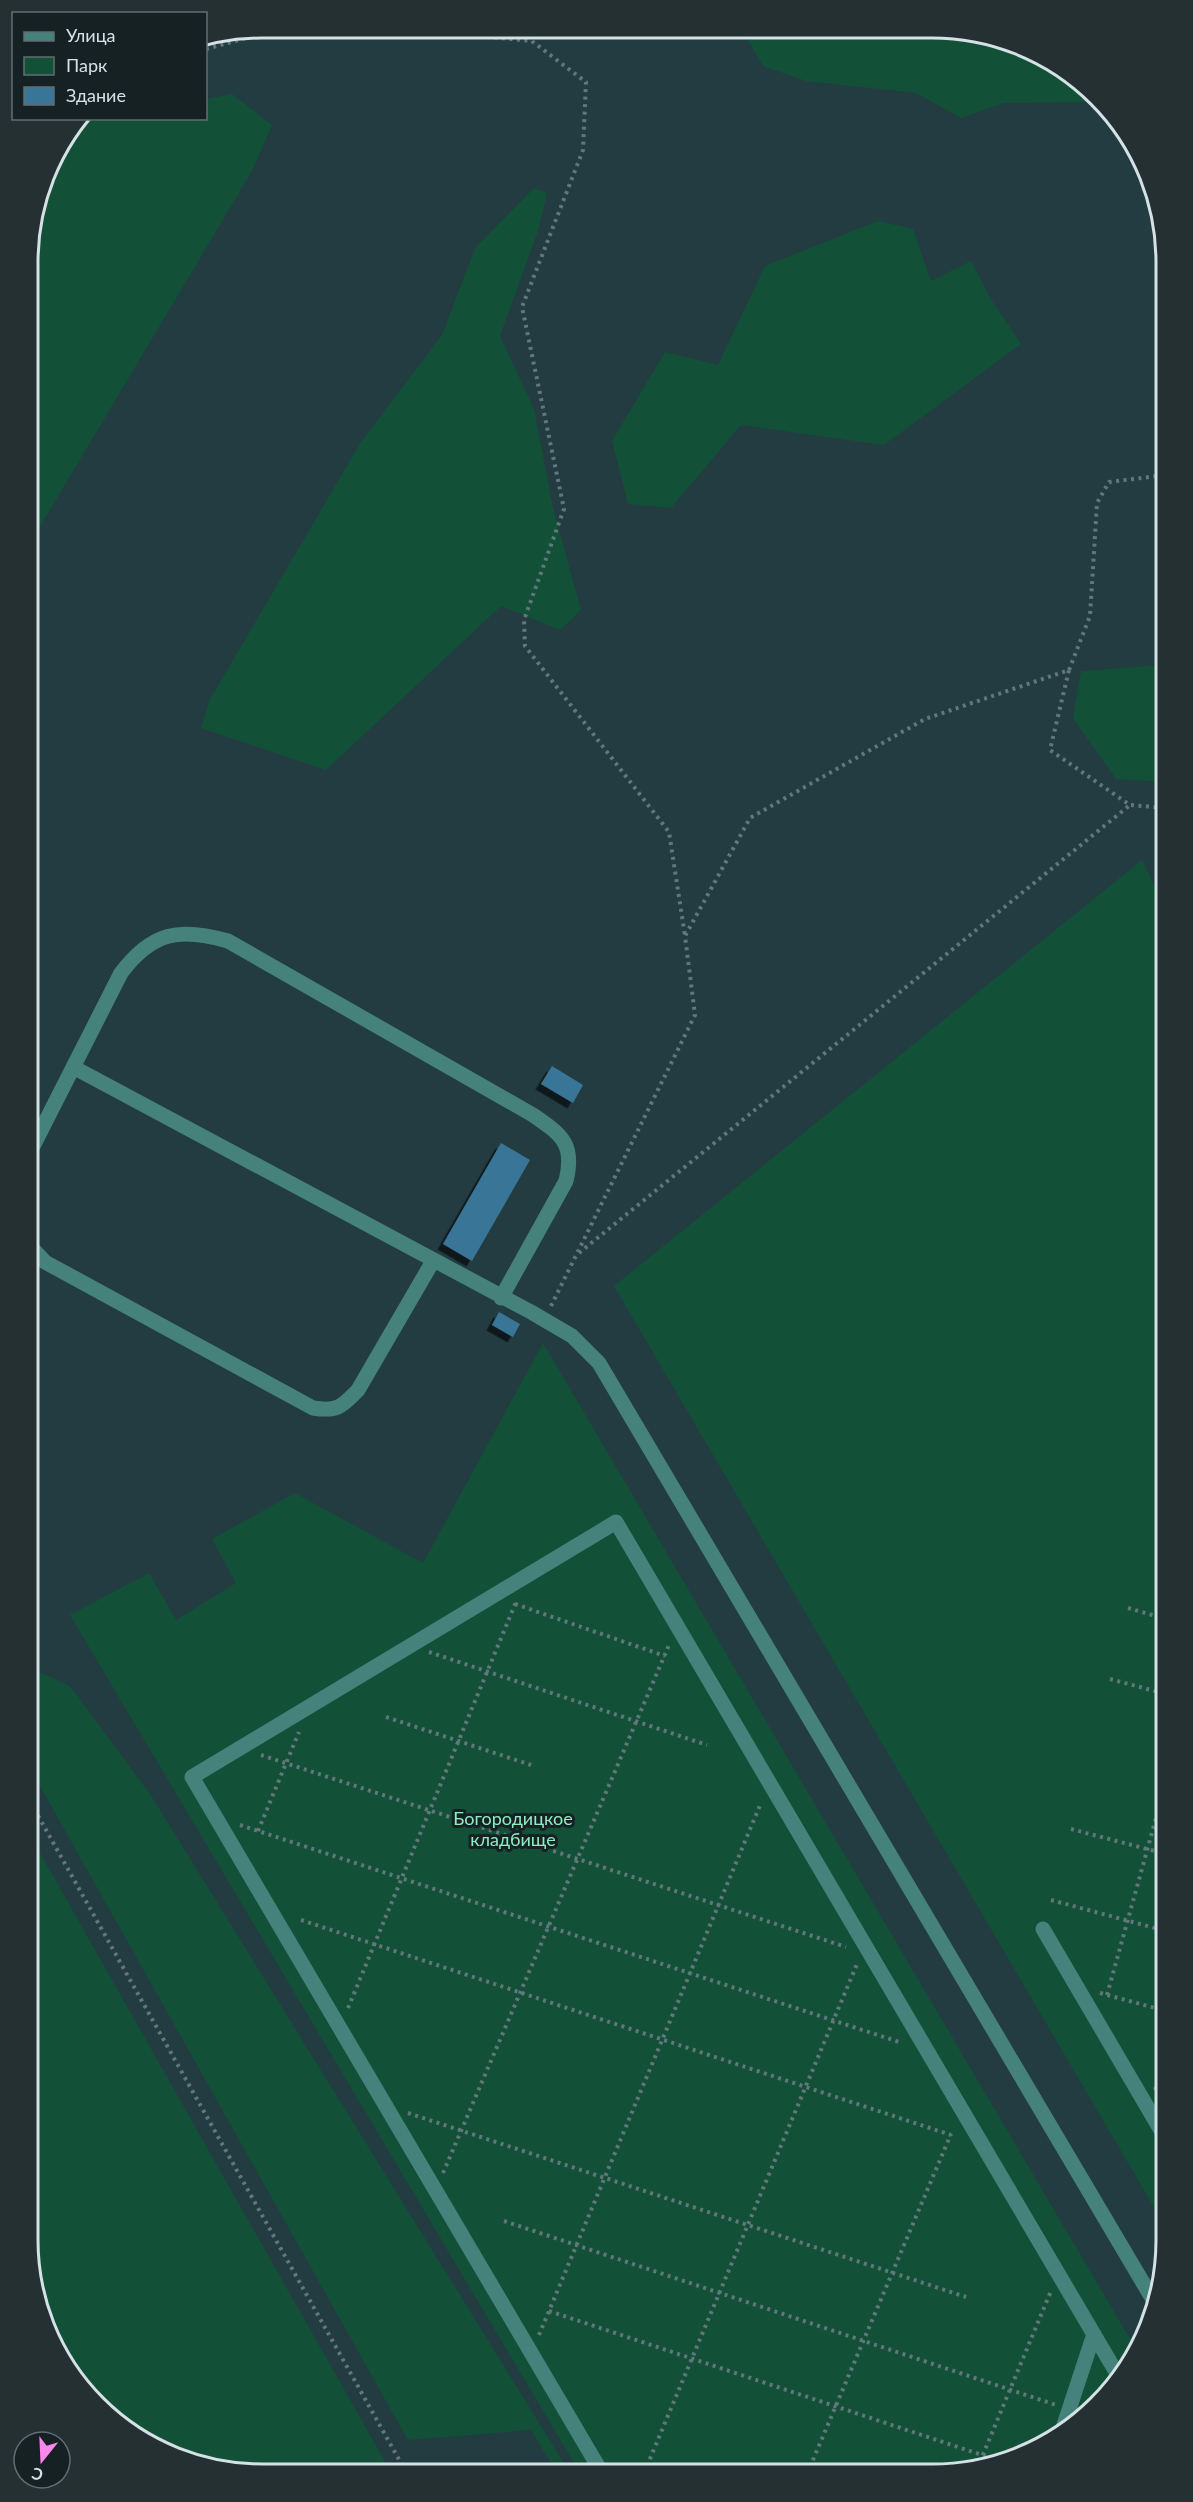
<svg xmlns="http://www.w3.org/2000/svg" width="1193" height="2502" viewBox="0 0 1193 2502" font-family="Lato,sans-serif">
	<defs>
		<filter id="shadow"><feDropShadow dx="-5.5" dy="5.5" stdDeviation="0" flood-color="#0009"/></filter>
	</defs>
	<rect width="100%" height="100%" fill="#233c41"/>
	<path fill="#135038" d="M742 30 977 31 1036 51 1087 85 1100 102 1004 103 961 118 916 93 806 81 763 66Z
		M232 94 272 125 252 171 29 545V231L51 157 78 122 99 118H206V99Z
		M534 188 547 193 539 228 500 336 534 409 553 508 581 610 560 630 501 606 326 770 201 728 209 701 361 442 442 335 475 248Z
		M878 221 913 229 931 281 971 261 992 301 1021 344 884 445 741 425 671 508 628 504 612 441 665 352 718 365 765 266Z
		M1166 661V782L1116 779 1073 718 1081 671 1164 665Z
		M1142 860 1166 910 1165 2226 614 1286Z
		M543 1343 1136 2349 1108 2395 1062 2436 993 2467 932 2475 580 2473 70 1615 149 1573 176 1620 236 1583 212 1539 295 1493 423 1563Z
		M28 1667 70 1686 150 1794 570 2473H557L531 2430 408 2440 27 1763Z
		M27 1830 391 2472 216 2471 157 2451 106 2417 66 2371 35 2302 27 2241Z"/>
	<path fill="#387597" filter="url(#shadow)" d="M552 1066 583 1085 573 1103 541 1084Z
		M501 1143 530 1160 472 1261 443 1244Z
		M499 1312 520 1324 513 1337 492 1325Z"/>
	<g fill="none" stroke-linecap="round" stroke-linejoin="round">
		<path stroke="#61777b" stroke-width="4" stroke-dasharray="3 4.5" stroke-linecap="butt" d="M390 28 532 41
			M523 29 533 42 586 82 583 150 522 307 564 509 524 620 525 646 669 832 685 936
			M206 49 287 27
			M1069 670 1090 616 1097 503 1109 482 1166 475
			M579 1253 1130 805
			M551 1306 695 1015 685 936 750 818 925 719 1069 670 1050 750 1130 805 1166 808
			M515 1604 665 1656
			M1128 1608 1166 1619
			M429 1652 707 1745
			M1110 1679 1166 1694
			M386 1717 531 1765
			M261 1755 846 1947
			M27 1796 406 2472
			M240 1825 902 2043
			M1071 1829 1166 1854
			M258 1831 299 1732
			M1051 1900 1166 1931
			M301 1920 951 2135
			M1100 1993 1166 2011
			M1107 1995 1166 1782
			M348 2008 516 1602
			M1155 2090 1166 2053
			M408 2113 966 2297
			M443 2173 669 1645
			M504 2221 1056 2405
			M549 2311 1003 2462
			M539 2335 761 1803
			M977 2469 1051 2291
			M644 2473 857 1964
			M807 2474 951 2134"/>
		<path stroke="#46827c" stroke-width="15" d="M73 1067 531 1312 572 1336 599 1363 1155 2303
			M28 1156 121 973C152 932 179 927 228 941L533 1115C562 1135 575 1144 566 1181L501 1298
			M28 1244 45 1262 313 1408C338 1412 342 1406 358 1390L433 1261
			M1043 1929 1166 2139
			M1060 2437 1094 2334
			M602 2473 192 1777 616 1522 1119 2377"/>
	</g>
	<g text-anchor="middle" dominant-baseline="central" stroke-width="6" stroke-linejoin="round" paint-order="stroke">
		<g font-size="18" fill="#8cedc0" stroke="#162123">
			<text x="513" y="1818">Богородицкое<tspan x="513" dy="21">кладбище</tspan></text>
		</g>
	</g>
	<path d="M0 0H1193V2502H0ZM262 38H932A224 224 0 0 1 1156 262V2240A224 224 0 0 1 932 2464H262A224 224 0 0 1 38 2240V262A224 224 0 0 1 262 38Z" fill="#253033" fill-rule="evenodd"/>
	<path fill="none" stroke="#d4e2e5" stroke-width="3" d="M262 38H932A224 224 0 0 1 1156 262V2240A224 224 0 0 1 932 2464H262A224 224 0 0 1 38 2240V262A224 224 0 0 1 262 38Z"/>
	<rect x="12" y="12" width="195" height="108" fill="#162123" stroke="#626e71" stroke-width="1.5"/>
	<rect x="24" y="32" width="30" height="9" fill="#46827c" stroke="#626e71" stroke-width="1.5"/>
	<text x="66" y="42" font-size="18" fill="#d4e2e5">Улица</text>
	<rect x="24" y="57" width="30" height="18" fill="#135038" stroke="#626e71" stroke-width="1.5"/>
	<text x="66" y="72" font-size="18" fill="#d4e2e5">Парк</text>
	<rect x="24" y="87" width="30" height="18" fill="#387597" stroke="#626e71" stroke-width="1.5"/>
	<text x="66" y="102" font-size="18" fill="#d4e2e5">Здание</text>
	<g transform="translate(42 2460) rotate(198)"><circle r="28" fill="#162123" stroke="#626e71" stroke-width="1.5"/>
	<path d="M0-4.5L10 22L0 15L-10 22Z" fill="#f888eb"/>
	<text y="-9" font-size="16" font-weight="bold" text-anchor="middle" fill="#d4e2e5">С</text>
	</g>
</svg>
